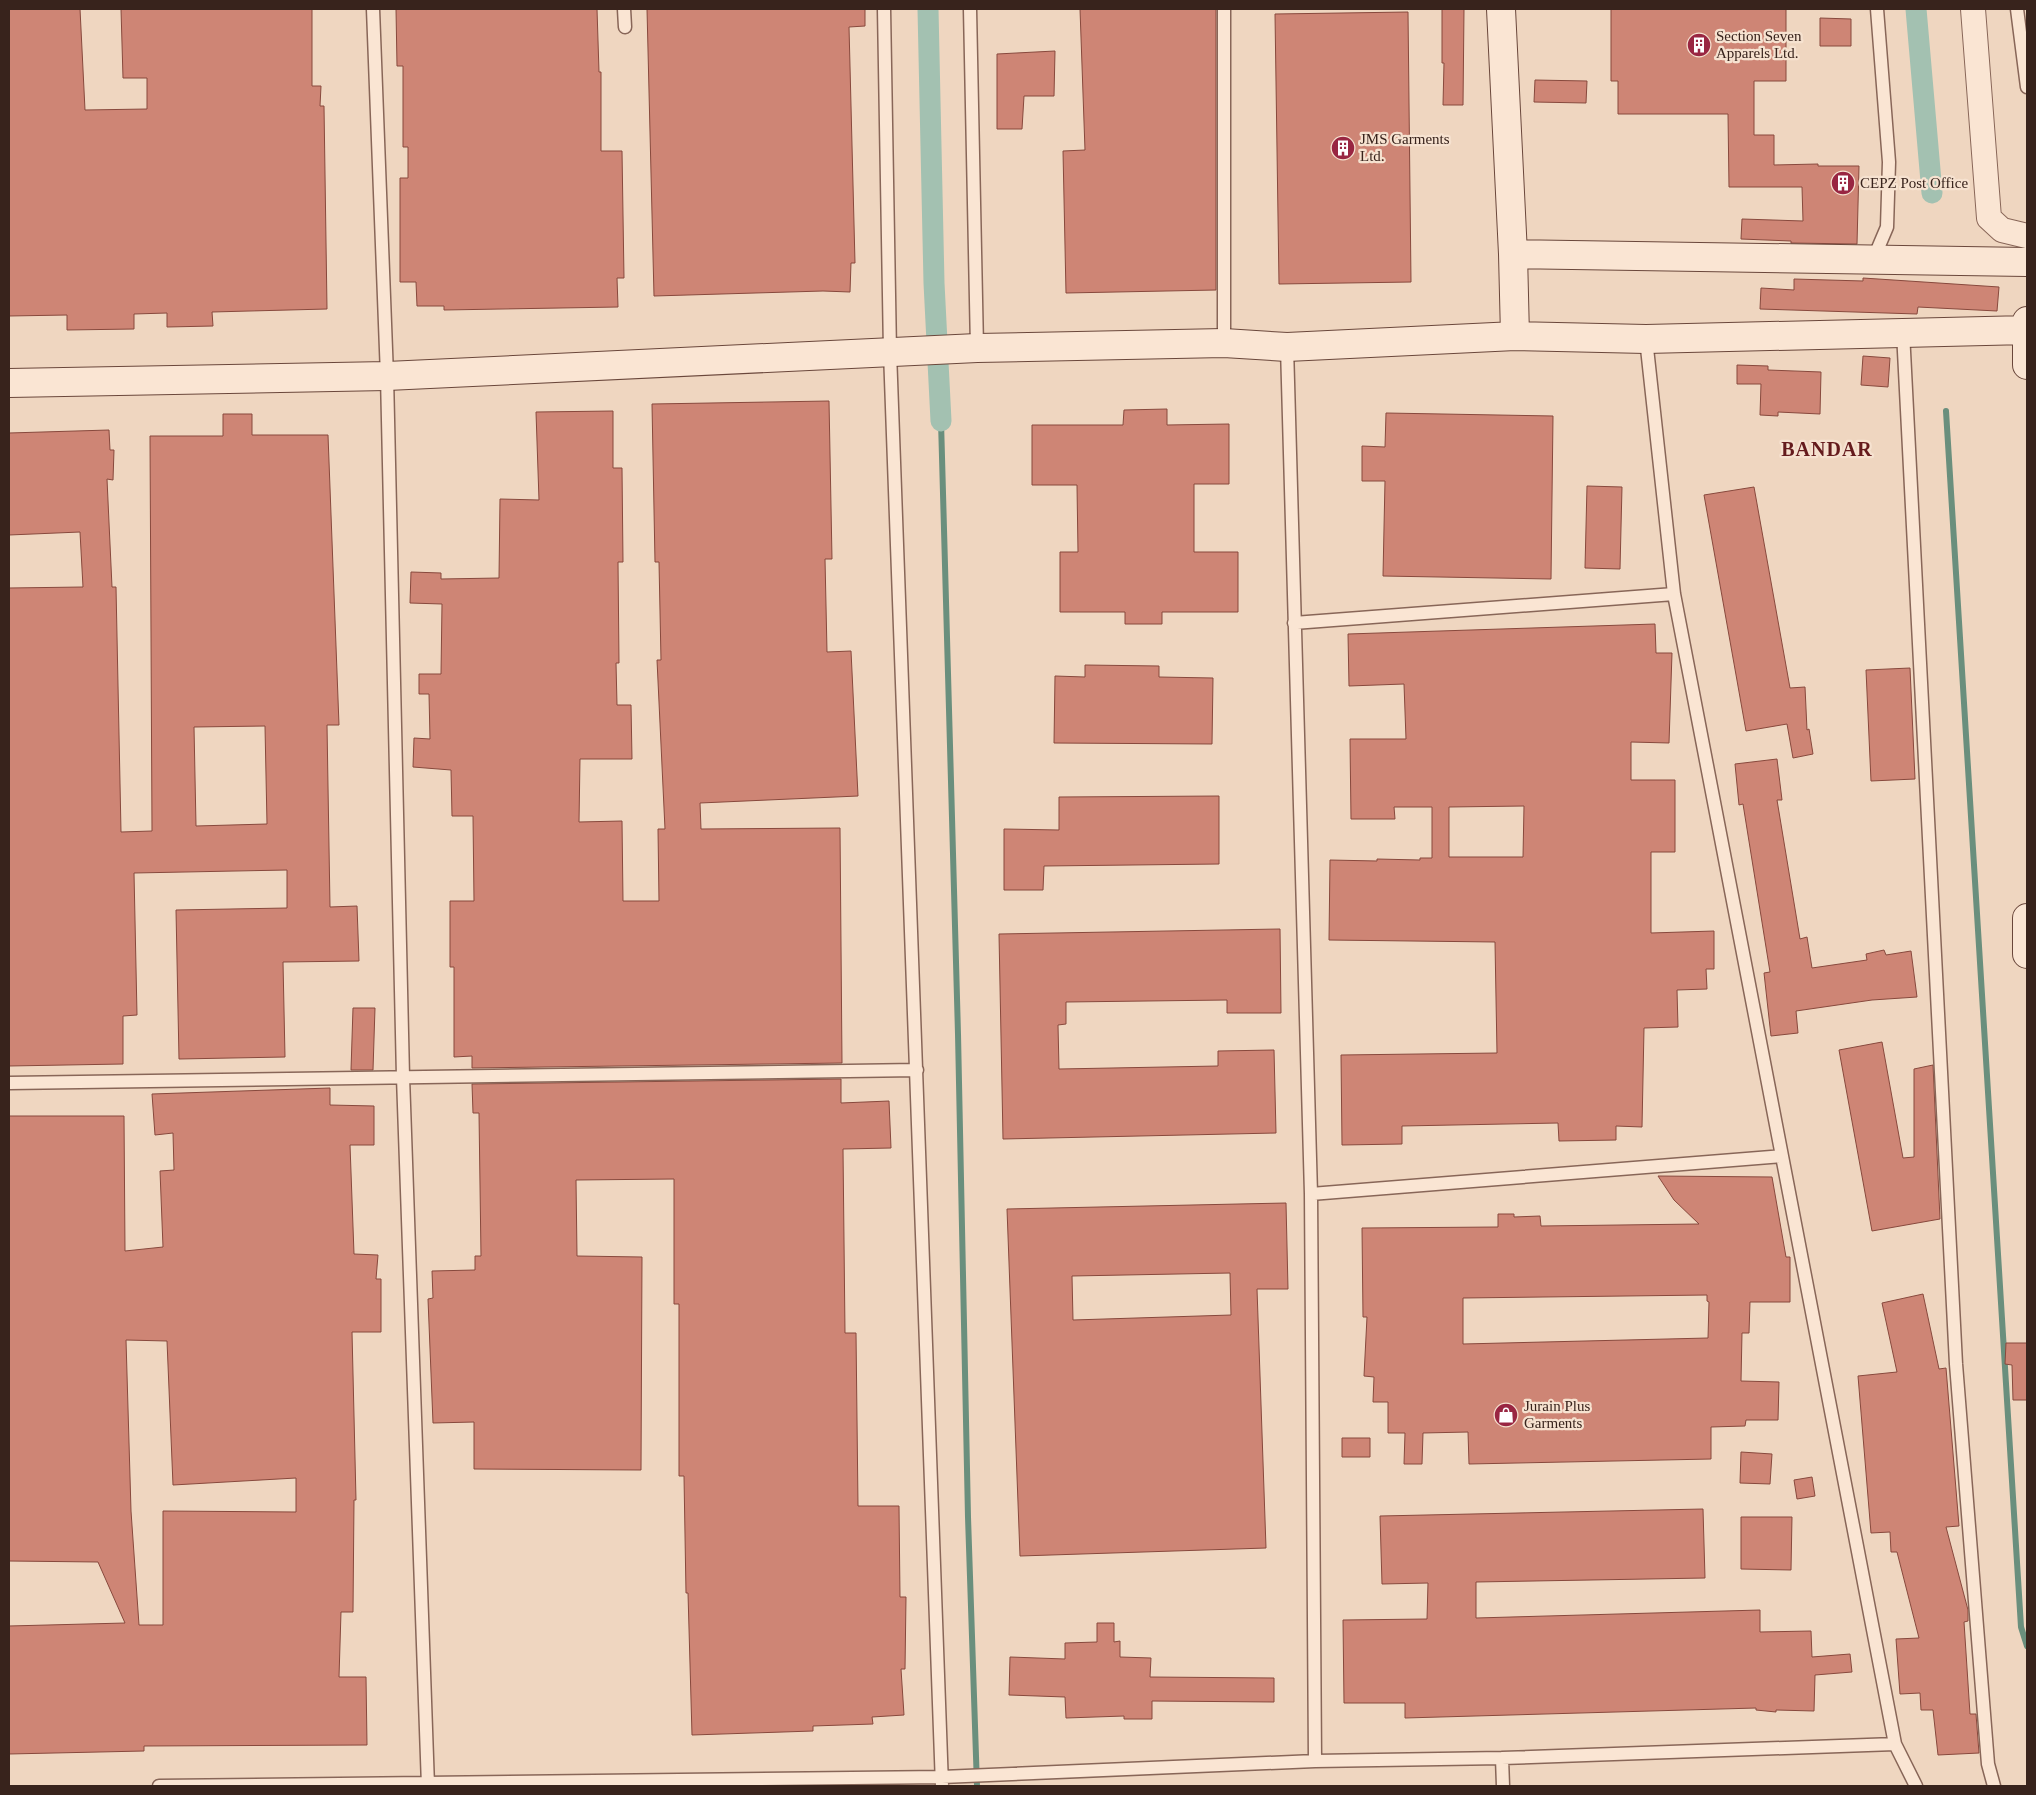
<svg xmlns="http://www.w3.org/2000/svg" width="2036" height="1795" viewBox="0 0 2036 1795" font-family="'Times New Roman',serif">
	<rect width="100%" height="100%" fill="#efd6c0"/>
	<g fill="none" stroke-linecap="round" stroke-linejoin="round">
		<path stroke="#6a8f7d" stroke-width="6" d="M1946 411 2021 1627 2027 1646
			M941 421 958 1034 968 1517 977 1786"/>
		<path stroke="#a3c1b1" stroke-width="21" d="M928 9 934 283 941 421
			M1916 9 1932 193"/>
	</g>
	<path fill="#ce8575" stroke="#88493d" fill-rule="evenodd" d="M9 9H80L85 110 147 109V78H123L121 9H312V86H321L320 106H324L327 309 212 312 213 326 167 327V313L134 314V329L67 330V315L9 316Z
		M396 9H597L599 72H601V151H622L624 278H617L618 307 444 310V306H417L416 282H400V178H408V147H403V66H397Z
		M647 9H865V26L849 27 855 263H851L850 292 823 291 654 296Z
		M1080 9H1216V290L1066 293 1063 151 1085 150Z
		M1442 9H1464L1463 105H1443L1444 63H1442Z
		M1611 9H1786V81H1754V135H1774V165L1818 164V166H1859L1857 244 1791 243V241L1741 239 1742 219 1803 221 1802 187H1729L1728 114H1618V81H1611Z
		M1408 12 1411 282 1279 284 1275 14Z
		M1820 18 1851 19V46H1820Z
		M1055 51 1054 96H1024L1022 129H997V54Z
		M1535 80 1587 81 1586 103 1534 102Z
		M1863 278 1999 287 1997 311 1918 307 1917 314 1760 309 1761 288 1794 290V279L1863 281Z
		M1863 356 1890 358 1888 387 1861 385Z
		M1737 365 1768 366V370L1821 372 1820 414 1778 412V416L1760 415 1761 384H1737Z
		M829 401 832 559H825L827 652 851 651 858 796 700 803 701 829 840 828 842 1063 472 1068V1056L454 1057V967H450V901H474L473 816H452L451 770 413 767 414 738 430 739 429 694H419V674H441L442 604 410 603 411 572 441 573V579L499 578 500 499 539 500 536 412 613 411V468H622L623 562H618L619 663H616L617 705H631L632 759H580L579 822 622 821 623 901H659L658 829H665L657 660H661L659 562H655L652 404Z
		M1167 409V425L1229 424V484H1194V552H1238V612H1162V624H1125V612H1060V552H1078L1077 485H1032V425H1123L1124 410Z
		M1386 413 1553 416 1551 579 1383 576 1385 481H1362V446L1385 447Z
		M223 414H252V435H328L339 725H327L330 907 357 906 359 961 283 962 285 1057 179 1059 176 910 287 908V870L134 873 137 1015 123 1016V1064L9 1066V588L83 587 80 532 9 535V433L109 430 110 450H114L113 480 107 479 112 587H116L121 832 152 831 150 436H223ZM265 726 267 824 196 826 194 727Z
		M1587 486 1622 487 1620 569 1585 568Z
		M1754 487 1790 688 1805 687 1807 730 1809 729 1813 754 1793 758 1787 724 1746 731 1704 495Z
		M1655 624 1656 653H1672L1669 743 1631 742V780H1675V852H1651V933L1714 931V969H1706L1707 989 1677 990 1678 1027 1644 1028 1642 1127 1616 1126V1140L1559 1141 1558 1123 1402 1126V1144L1342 1145 1341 1055 1497 1053 1495 942 1329 940 1330 860 1377 861V859L1420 860V858H1432V807H1394L1395 819H1351L1350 739H1406L1404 684 1349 686 1348 634ZM1524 806 1523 857H1449V807Z
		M1085 665 1159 666V677L1213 678 1212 744 1054 743 1055 676 1085 677Z
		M1910 668 1915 779 1871 781 1866 670Z
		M1777 759 1782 800H1777L1800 939 1807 937 1812 968 1867 960 1866 954 1884 950 1886 955 1911 951 1917 997 1872 1000 1796 1011 1798 1033 1771 1036 1764 973 1770 972 1743 804 1739 805 1735 764Z
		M1219 796V864L1044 866 1043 890H1004V829L1059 830V797Z
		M1280 929 1281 1013H1227V1000L1066 1002V1024L1058 1025 1059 1069 1218 1066V1051L1274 1050 1276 1133 1003 1139 999 934Z
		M353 1008H375L373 1070H351Z
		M1882 1042 1903 1158 1914 1157V1069L1933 1065 1940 1219 1872 1231 1839 1050Z
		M841 1079V1103L889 1101 891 1148 843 1149 845 1333H856L858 1506H899L900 1597H906L905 1669H901L904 1715 872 1717 873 1724 813 1726V1731L692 1735 688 1593H686L684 1476H679V1304H674V1179L576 1180 577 1256 642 1257 641 1470 474 1469V1422L433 1423 428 1299 433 1298 432 1271 475 1270V1256H481L479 1113H473L472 1084Z
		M330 1088V1105L374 1106V1145H350L354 1254 378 1255 376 1279H381V1332H352L356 1500H354L353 1612H341L339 1677H366L367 1745 144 1746V1751L9 1754V1626L125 1623 98 1562 9 1561V1116H124L125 1251 163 1247 160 1171 174 1170 173 1133 155 1135 152 1094ZM126 1340 167 1341 173 1485 296 1478V1512L163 1511V1625H139L131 1511Z
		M1658 1176 1772 1177 1786 1257H1790V1302H1750L1749 1333H1742L1741 1381 1779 1382 1778 1420H1746L1745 1426 1711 1427V1459L1469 1464 1468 1432 1423 1433 1422 1464H1404L1405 1433H1388V1402H1373L1374 1377 1364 1376 1367 1317H1363L1362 1228 1498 1227V1214H1514V1217L1540 1216 1541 1226 1699 1224 1674 1200ZM1707 1295V1301L1709 1302 1708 1338 1463 1344V1298Z
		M1286 1203 1288 1289H1257L1266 1548 1020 1556 1007 1209ZM1230 1273 1231 1315 1073 1320 1072 1276Z
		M1923 1294 1939 1369 1946 1368 1959 1526 1946 1527 1968 1610V1621L1964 1622 1970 1714H1976L1979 1753 1938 1755 1933 1710H1921L1920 1693 1900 1694 1896 1639 1919 1638 1897 1552H1891L1890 1532 1871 1533 1858 1376 1897 1372 1882 1303Z
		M2006 1343H2027V1400H2013L2012 1365 2005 1364Z
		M1342 1438H1370V1457H1342Z
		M1741 1452 1772 1454 1770 1484 1740 1483Z
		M1812 1477 1815 1496 1797 1499 1794 1480Z
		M1703 1509 1705 1578 1476 1582V1618L1760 1610V1632L1811 1631 1812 1657 1850 1654 1852 1672 1815 1675 1814 1711 1776 1710V1712L1756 1710V1708L1405 1718V1703H1344L1343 1620 1427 1619 1428 1583 1382 1584 1380 1516Z
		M1741 1517H1792L1791 1570 1741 1569Z
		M1097 1623H1114V1642L1120 1641V1657L1151 1658 1150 1677 1274 1678V1702L1152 1701V1719H1124V1716L1066 1718 1065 1697 1009 1695 1010 1657 1065 1659V1643L1097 1642Z"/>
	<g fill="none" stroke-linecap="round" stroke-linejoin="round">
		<g stroke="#886658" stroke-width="15">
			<path id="lane" d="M373 9 387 376 403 1077 428 1786
				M624 9 625 27
				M884 9 890 352 942 1786
				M970 9 977 348
				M2017 9 2027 87
				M1873 260 1887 227 1889 162 1877 9
				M1903 332 1956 1364 1988 1764 1994 1786
				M1646 339 1674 594 1895 1744 1916 1786
				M1224 343V9
				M1287 347 1311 1194 1315 1761
				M1294 623 1674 594
				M9 1083 917 1070
				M1311 1194 1782 1156
				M1502 1758 1503 1786
				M159 1786 942 1777 1315 1761 1502 1758 1895 1744"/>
		</g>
		<g stroke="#886658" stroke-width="26">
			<path id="street" d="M1973 9 1989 218 2002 230 2027 236"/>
		</g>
		<g stroke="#6a473b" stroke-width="30">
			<path id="secondary" d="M1501 9 1513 254 1515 336
				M1513 254 2027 262
				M2027 321V365
				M9 383 387 376 977 348 1224 343 1287 347 1515 336 1646 339 2027 330
				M2027 918V954"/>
		</g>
		<use href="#lane" stroke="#fae5d3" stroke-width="12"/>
		<use href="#street" stroke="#fae5d3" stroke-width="24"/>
		<use href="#secondary" stroke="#fae5d3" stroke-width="28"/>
	</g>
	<defs>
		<g id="building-disc" transform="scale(1.25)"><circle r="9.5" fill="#992642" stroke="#f6e2d0"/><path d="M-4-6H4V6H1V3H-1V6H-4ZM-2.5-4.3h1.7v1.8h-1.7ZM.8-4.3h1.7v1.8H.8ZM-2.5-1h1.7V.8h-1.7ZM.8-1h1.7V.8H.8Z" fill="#fff"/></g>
		<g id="shop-disc" transform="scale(1.25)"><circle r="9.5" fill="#992642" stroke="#f6e2d0"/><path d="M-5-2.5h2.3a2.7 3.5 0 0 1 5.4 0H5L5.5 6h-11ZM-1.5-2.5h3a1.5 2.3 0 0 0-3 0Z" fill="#fff"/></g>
	</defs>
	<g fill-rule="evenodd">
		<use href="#building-disc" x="1699" y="45"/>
		<use href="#building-disc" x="1343" y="148"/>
		<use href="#building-disc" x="1843" y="183"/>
		<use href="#shop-disc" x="1506" y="1415"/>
	</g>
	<g text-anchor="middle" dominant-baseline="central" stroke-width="4.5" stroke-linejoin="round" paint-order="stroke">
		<g font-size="15" fill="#38231c" stroke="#f6e2d0" text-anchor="start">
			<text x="1716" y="36">Section Seven<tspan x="1716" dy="17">Apparels Ltd.</tspan></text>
			<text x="1360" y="139">JMS Garments<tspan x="1360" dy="17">Ltd.</tspan></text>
			<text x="1860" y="183">CEPZ Post Office</text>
			<text x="1524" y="1406">Jurain Plus<tspan x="1524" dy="17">Garments</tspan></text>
		</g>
		<g font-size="20" font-weight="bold" letter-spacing="1" fill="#651b1d" stroke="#f6e2d0">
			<text x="1827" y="449">BANDAR</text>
		</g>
	</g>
	<rect width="2036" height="1795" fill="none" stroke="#38231c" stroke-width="20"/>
</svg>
